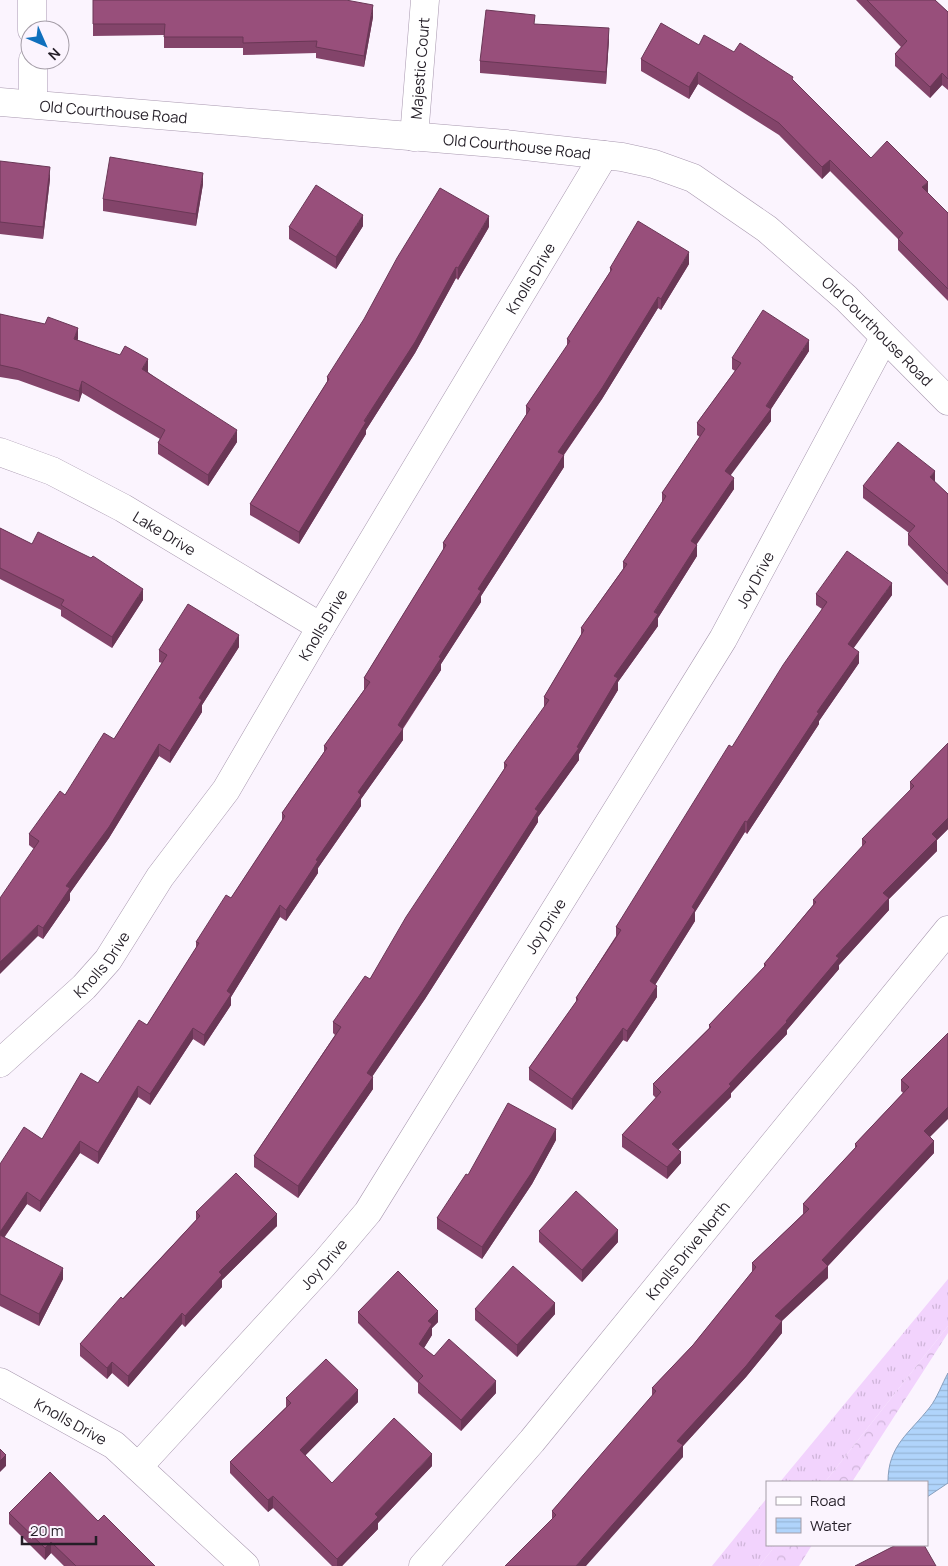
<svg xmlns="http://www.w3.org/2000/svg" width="948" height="1566" viewBox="0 0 948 1566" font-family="Manrope,sans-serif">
	<defs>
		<pattern id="grass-tufts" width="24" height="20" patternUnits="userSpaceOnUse" patternTransform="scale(1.25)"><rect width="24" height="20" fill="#f2d3fd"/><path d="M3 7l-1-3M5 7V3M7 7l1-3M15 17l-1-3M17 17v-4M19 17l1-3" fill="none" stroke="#cfb5d9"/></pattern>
		<pattern id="forest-crowns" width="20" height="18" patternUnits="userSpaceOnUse" patternTransform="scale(1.25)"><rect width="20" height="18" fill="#f2d3fd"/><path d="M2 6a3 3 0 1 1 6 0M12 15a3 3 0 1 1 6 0" fill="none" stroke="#cfb5d9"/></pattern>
		<pattern id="water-rules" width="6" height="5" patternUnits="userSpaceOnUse" patternTransform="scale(1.25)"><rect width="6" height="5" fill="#b0d4fb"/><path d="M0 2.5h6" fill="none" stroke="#97b6d7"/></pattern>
	</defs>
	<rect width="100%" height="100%" fill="#fbf4fe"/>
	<path fill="url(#grass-tufts)" d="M948 1279V1326L825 1482H780Z
		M767 1498V1545H776L759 1566H712Z"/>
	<path fill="url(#forest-crowns)" d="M948 1326V1333L852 1482H825Z
		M776 1545H812L799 1566H759Z"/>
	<path fill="url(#water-rules)" stroke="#869dbb" d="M948 1373V1483L927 1497V1482H888C888 1445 909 1434 930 1407 937 1398 942 1384 948 1373Z"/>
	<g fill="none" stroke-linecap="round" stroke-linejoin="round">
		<g stroke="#a898af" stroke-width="29">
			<g id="street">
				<path d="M32 0V30"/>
				<path d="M33 60V104"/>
				<path id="s1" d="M414 137 425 0"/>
				<path id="s2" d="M0 452 52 471 123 508 321 627"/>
				<path id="s3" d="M0 1063 84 987 108 960 160 877 226 790 321 627 604 155"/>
				<path id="s4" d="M0 1382 114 1445 245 1566"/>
				<path id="s5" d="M138 1467 324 1264 368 1212 723 639 884 338"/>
				<path id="s6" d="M423 1566 532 1441 948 930"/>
			</g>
		</g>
		<g stroke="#a898af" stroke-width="29">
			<g id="secondary">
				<path id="s7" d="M0 102 506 144 622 157 654 164 693 178 767 229 846 298 948 401"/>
			</g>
		</g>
		<use href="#street" stroke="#fff" stroke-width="28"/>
		<use href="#secondary" stroke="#fff" stroke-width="28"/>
	</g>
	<path fill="#83446a" d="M93 0 373 17 364 67 316 58V53L243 55V48H164V35L93 36Z
		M856 0H935L948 12V90L942 85 930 98 895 66V54L901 47Z
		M535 24 609 39 606 84 480 73V61Z
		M699 45 734 52 793 81 871 158 928 193 948 213V301L898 250V239L830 171 822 179 779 135 698 84 689 99 641 71V59Z
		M0 161 50 179 43 239 0 234Z
		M203 184 196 226 103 211V199Z
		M363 226 336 269 289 239V227Z
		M489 227 458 280 456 278 415 353 366 430V434L299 544 250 515V504L327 382V377Z
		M689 264 661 310 658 308 602 399 564 455V467L481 596V602L441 664V670L403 729V740L361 799V806L318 868V873L286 921 280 917 231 997V1005L204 1046 193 1039 150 1105 138 1097 98 1164 80 1153 40 1212 27 1204 4 1238 63 1279 39 1326 0 1306V1164L42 1139 98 1083 147 1025 196 948V942L231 898 282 821V813L324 752V746L364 690V678L443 550V543L526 415V406L567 346V339L610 272V268Z
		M0 314 78 340 148 371V372L237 442 208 486 158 454V443L160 439 82 393 79 402 18 380 0 377Z
		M809 351 771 409V421L730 475 734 489 697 544V556L658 618V626L618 682V690L579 754V760L538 817V822L425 999 372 1077 373 1089 298 1198 254 1167V1156L335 1035 333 1033V1022L370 979 504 769V763L544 708V697L581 635V628L623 569V562L662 502V493L700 437 697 435V423L735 371 732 369V358Z
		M935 482 948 494V586L908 545V534L909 533 863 498V486Z
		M0 528 143 600 112 648 61 616V610L0 579Z
		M816 594 892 595 853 648 859 663 819 721V724L747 834 745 832 695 912V921L655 985 657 997 627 1042 623 1040 572 1110 529 1080V1068L576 1002V998L616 936V927L822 609 816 605Z
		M239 647 202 705V712L170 763 159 756 109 838 70 893V900L43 939 38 936 34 849 29 845V834L65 795 114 739 162 663 159 662V650Z
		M948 743V829L937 840V851L889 899V910L839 965V969L787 1030V1034L731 1093V1097L678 1150 681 1163 667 1179 622 1147V1135L656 1098 653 1095V1084L709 1028V1025L764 967V964L813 905V900L862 847V839L910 791V782Z
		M948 1033 930 1137 934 1153 828 1266V1278L782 1321V1333L746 1377 683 1446V1457L552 1519V1511L652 1396V1388L693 1345 752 1272V1263L803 1214V1204L855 1148V1144L903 1093 901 1091V1080Z
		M556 1140 532 1184 482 1259 437 1229V1218L468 1175Z
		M196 1212 277 1226 222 1280V1287L185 1327 182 1324 128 1387 112 1373 107 1379 80 1356V1344L196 1220Z
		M539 1231 618 1242 582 1282 539 1242Z
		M475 1309 555 1314 517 1357 475 1320Z
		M358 1312 438 1322 432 1328V1335L424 1348 434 1356 496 1393 461 1431 418 1393V1383L358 1323Z
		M286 1398 358 1402 305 1455 332 1483 432 1466 378 1523V1529L342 1566H332L273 1508 268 1512 230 1473V1462L286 1407Z
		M9 1513 98 1521 155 1566H64L51 1553 45 1560 9 1524Z"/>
	<path fill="#6a3756" d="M373 5V17L364 67V56Z
		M609 28V39L606 84V72Z
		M698 72V84L689 99V87Z
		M942 73V85L930 98V87Z
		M830 160V171L822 179V167Z
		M50 167V179L43 239V227Z
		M203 173V184L196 226V214Z
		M928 182V193L922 187Z
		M363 215V226L336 269V257Z
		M489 216V227L458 280V268Z
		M689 252V264L661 310V299Z
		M456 267V278L415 353 366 430V434L299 544V532Z
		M658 297V308L602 399 558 463V452Z
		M78 328V339L74 350V339Z
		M809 340V351L771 409V421L725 483V471Z
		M148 359V371L142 380V369Z
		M82 381V393L79 402V391Z
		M237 430V442L208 486V475Z
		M564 455V467L481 596V602L441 664V670L398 735 403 729V740L361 799V806L318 868V873L286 921V910L316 860 358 792 439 657 478 589Z
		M935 471V482L930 477Z
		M734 478V489L691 552V541Z
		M697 545V556L658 618V626L618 682V690L579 754V760L538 817V822L425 999 367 1084V1073L535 809 577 747 614 676Z
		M892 583V595L848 656V644Z
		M143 589V600L112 648V637Z
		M239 635V647L202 705V712L170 763V751L199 698Z
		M859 652V663L819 721V724L747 834V822L817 712Z
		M159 744V756L109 838 70 893V900L43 939V928L66 886Z
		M948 818V829L937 840V851L889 899V910L839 965V969L787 1030V1034L731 1093V1097L672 1156V1144L729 1084 786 1021 836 956 883 893 932 834Z
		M745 821V832L695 912V921L650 993V981L692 907Z
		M280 905V917L231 997V1005L204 1046V1035L227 991Z
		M38 925V936L0 974V962Z
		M657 986V997L627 1042V1031Z
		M193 1028V1039L150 1105V1094Z
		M623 1028V1040L572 1110V1099Z
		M373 1077V1089L298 1198V1186Z
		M138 1086V1097L98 1164V1152Z
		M948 1107V1119L924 1143V1131Z
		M556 1129V1140L532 1184 482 1259V1247Z
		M80 1141V1153L40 1212V1201Z
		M934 1141V1153L824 1270 828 1266V1278L775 1327V1316L822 1260Z
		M681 1152V1163L667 1179V1167Z
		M27 1192V1204L0 1243V1232Z
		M277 1214V1226L222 1280V1287L185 1327V1316L219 1272Z
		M618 1230V1242L582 1282V1270Z
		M63 1268V1279L39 1326V1314Z
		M555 1303V1314L517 1357V1345Z
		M438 1311V1322L432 1328V1335L419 1356V1344L428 1321Z
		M182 1313V1324L128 1387V1376Z
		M782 1321V1333L746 1377 683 1446V1457L586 1566H576L677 1441Z
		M112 1362V1373L107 1379V1368Z
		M496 1381V1393L461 1431V1420Z
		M358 1390V1402L300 1461V1450Z
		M432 1454V1466L378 1523V1529L342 1566H337V1559L375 1514Z
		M6 1455V1466L0 1472V1461Z
		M273 1496V1508L268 1512V1500Z
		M51 1542V1553L45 1560V1548Z"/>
	<path fill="#984f7b" stroke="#6a3756" d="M93 0H346L373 5 364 56 316 47 317 41 243 43V37H164L165 24H93Z
		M867 0H935L948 12V79L942 73 930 87 895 54 907 41Z
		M486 10 535 15 534 24 609 28 606 72 480 61Z
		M661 23 699 45 704 35 734 52 740 43 793 77 792 79 871 158 887 141 928 182 922 187 948 213V289L898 239 903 233 830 160 822 167 779 123 698 72 689 87 641 59Z
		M110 157 203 173 196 214 103 199Z
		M0 161 50 167 43 227 0 222Z
		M316 185 363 215 336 257 289 227Z
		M440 188 489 216 458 268 456 267 415 342 364 421 366 422 299 532 250 504 329 379 327 377 364 319 397 258Z
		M638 221 689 252 661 299 658 297 602 388 558 452 564 455 478 589 481 591 439 657 441 658 398 725 403 729 358 792 361 795 316 860 318 861 286 910 280 905 227 991 231 994 204 1035 193 1028 150 1094 138 1086 98 1152 80 1141 40 1201 27 1192 0 1232V1164L24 1127 42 1139 81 1073 98 1083 139 1020 147 1025 199 943 196 942 226 895 231 898 285 816 282 813 327 748 324 746 370 682 364 678 446 545 443 543 530 409 526 406 570 341 567 339 612 269 610 268Z
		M763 310 809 340 766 406 771 409 725 471 734 478 691 541 697 545 654 612 658 614 614 676 618 678 577 747 579 748 535 809 538 811 425 987 367 1073 373 1077 298 1186 254 1156 341 1027 333 1022 365 976 370 979 406 917 507 765 504 763 549 700 544 697 584 630 581 628 627 564 623 562 666 496 662 493 705 429 697 423 741 363 732 358Z
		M0 314 45 324 48 317 78 328 74 339 120 355 125 346 148 359 142 369 237 430 208 475 158 443 165 430 82 381 79 391 18 369 0 365Z
		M898 442 935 471 930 477 948 494V574L908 534 915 526 863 486Z
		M0 528 32 544 38 532 91 558 93 556 143 589 112 637 61 605 64 600 0 568Z
		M847 551 892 583 848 644 859 652 817 712 819 713 747 822 745 821 692 907 695 910 650 981 657 986 627 1031 623 1028 572 1099 529 1068 578 999 576 998 621 930 616 927 729 745 732 747 783 665 827 602 816 594Z
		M188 604 239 635 199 698 202 700 170 751 159 744 109 827 66 886 70 888 43 928 38 925 0 962V898L39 841 29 834 60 791 65 795 104 733 114 739 167 655 159 650Z
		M948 743V818L932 834 937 839 883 893 889 898 836 956 839 958 786 1021 787 1022 729 1084 731 1086 672 1144 681 1152 667 1167 622 1135 661 1092 653 1084 711 1027 709 1025 766 965 764 964 816 902 813 900 866 842 862 839 914 786 910 782Z
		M948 1033V1107L924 1131 934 1141 822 1260 828 1266 775 1316 782 1321 746 1366 677 1441 683 1445 576 1566H505L556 1515 552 1511 656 1391 652 1388 693 1345 756 1267 752 1263 809 1209 803 1204 857 1146 855 1144 909 1087 901 1080Z
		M508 1103 556 1129 532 1172 482 1247 437 1218 466 1174 468 1175Z
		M236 1173 277 1214 219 1272 222 1275 185 1316 182 1313 128 1376 112 1362 107 1368 80 1344 121 1297 123 1299 200 1216 196 1212Z
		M576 1191 618 1230 582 1270 539 1231Z
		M0 1235 63 1268 39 1314 0 1294Z
		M513 1266 555 1303 517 1345 475 1309Z
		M398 1271 438 1311 428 1321 432 1324 419 1344 434 1356 449 1339 496 1381 461 1420 418 1381 423 1376 358 1312Z
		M326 1359 358 1390 300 1450 332 1483 394 1418 432 1454 375 1514 378 1517 337 1559 273 1496 268 1500 230 1462 291 1403 286 1398Z
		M0 1449 6 1455 0 1461Z
		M50 1472 98 1521 104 1515 155 1566H76L51 1542 45 1548 9 1513Z
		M896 1545H924L936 1566H855Z"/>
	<g text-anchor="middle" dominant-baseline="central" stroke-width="5" stroke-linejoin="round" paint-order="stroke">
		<g font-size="15" fill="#241e27" stroke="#fbf4fe">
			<text stroke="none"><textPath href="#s1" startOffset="69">Majestic Court</textPath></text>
			<text stroke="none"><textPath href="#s7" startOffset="114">Old Courthouse Road</textPath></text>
			<text stroke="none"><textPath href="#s7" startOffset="519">Old Courthouse Road</textPath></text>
			<text stroke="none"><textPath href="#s3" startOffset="952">Knolls Drive</textPath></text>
			<text stroke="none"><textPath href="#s7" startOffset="939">Old Courthouse Road</textPath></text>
			<text stroke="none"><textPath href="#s2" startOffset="184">Lake Drive</textPath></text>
			<text stroke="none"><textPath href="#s5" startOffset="1085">Joy Drive</textPath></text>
			<text stroke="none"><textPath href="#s3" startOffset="548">Knolls Drive</textPath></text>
			<text stroke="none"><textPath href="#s5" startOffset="680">Joy Drive</textPath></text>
			<text stroke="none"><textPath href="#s3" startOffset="142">Knolls Drive</textPath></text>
			<text stroke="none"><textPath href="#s6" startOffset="412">Knolls Drive North</textPath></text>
			<text stroke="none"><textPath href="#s5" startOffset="275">Joy Drive</textPath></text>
			<text stroke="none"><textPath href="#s4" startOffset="81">Knolls Drive</textPath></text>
		</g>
	</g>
	<rect x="766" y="1481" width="162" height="65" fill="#fbf4fe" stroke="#a59ea8"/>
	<rect x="776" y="1497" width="25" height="8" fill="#ffffff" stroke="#a59ea8"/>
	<text x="810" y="1506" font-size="15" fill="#241e27">Road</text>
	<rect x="776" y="1518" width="25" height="15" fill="url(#water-rules)" stroke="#a59ea8"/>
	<text x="810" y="1531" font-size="15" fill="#241e27">Water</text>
	<g transform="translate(45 45) rotate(135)"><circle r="24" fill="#fbf4fe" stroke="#a59ea8"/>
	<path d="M0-4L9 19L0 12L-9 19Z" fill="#0f70bd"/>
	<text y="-8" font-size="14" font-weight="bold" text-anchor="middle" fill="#241e27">N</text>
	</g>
	<path d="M22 1536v8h74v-8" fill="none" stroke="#241e27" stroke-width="2.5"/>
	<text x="30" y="1536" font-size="15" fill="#241e27" stroke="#fbf4fe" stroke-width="4" paint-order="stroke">20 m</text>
</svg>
